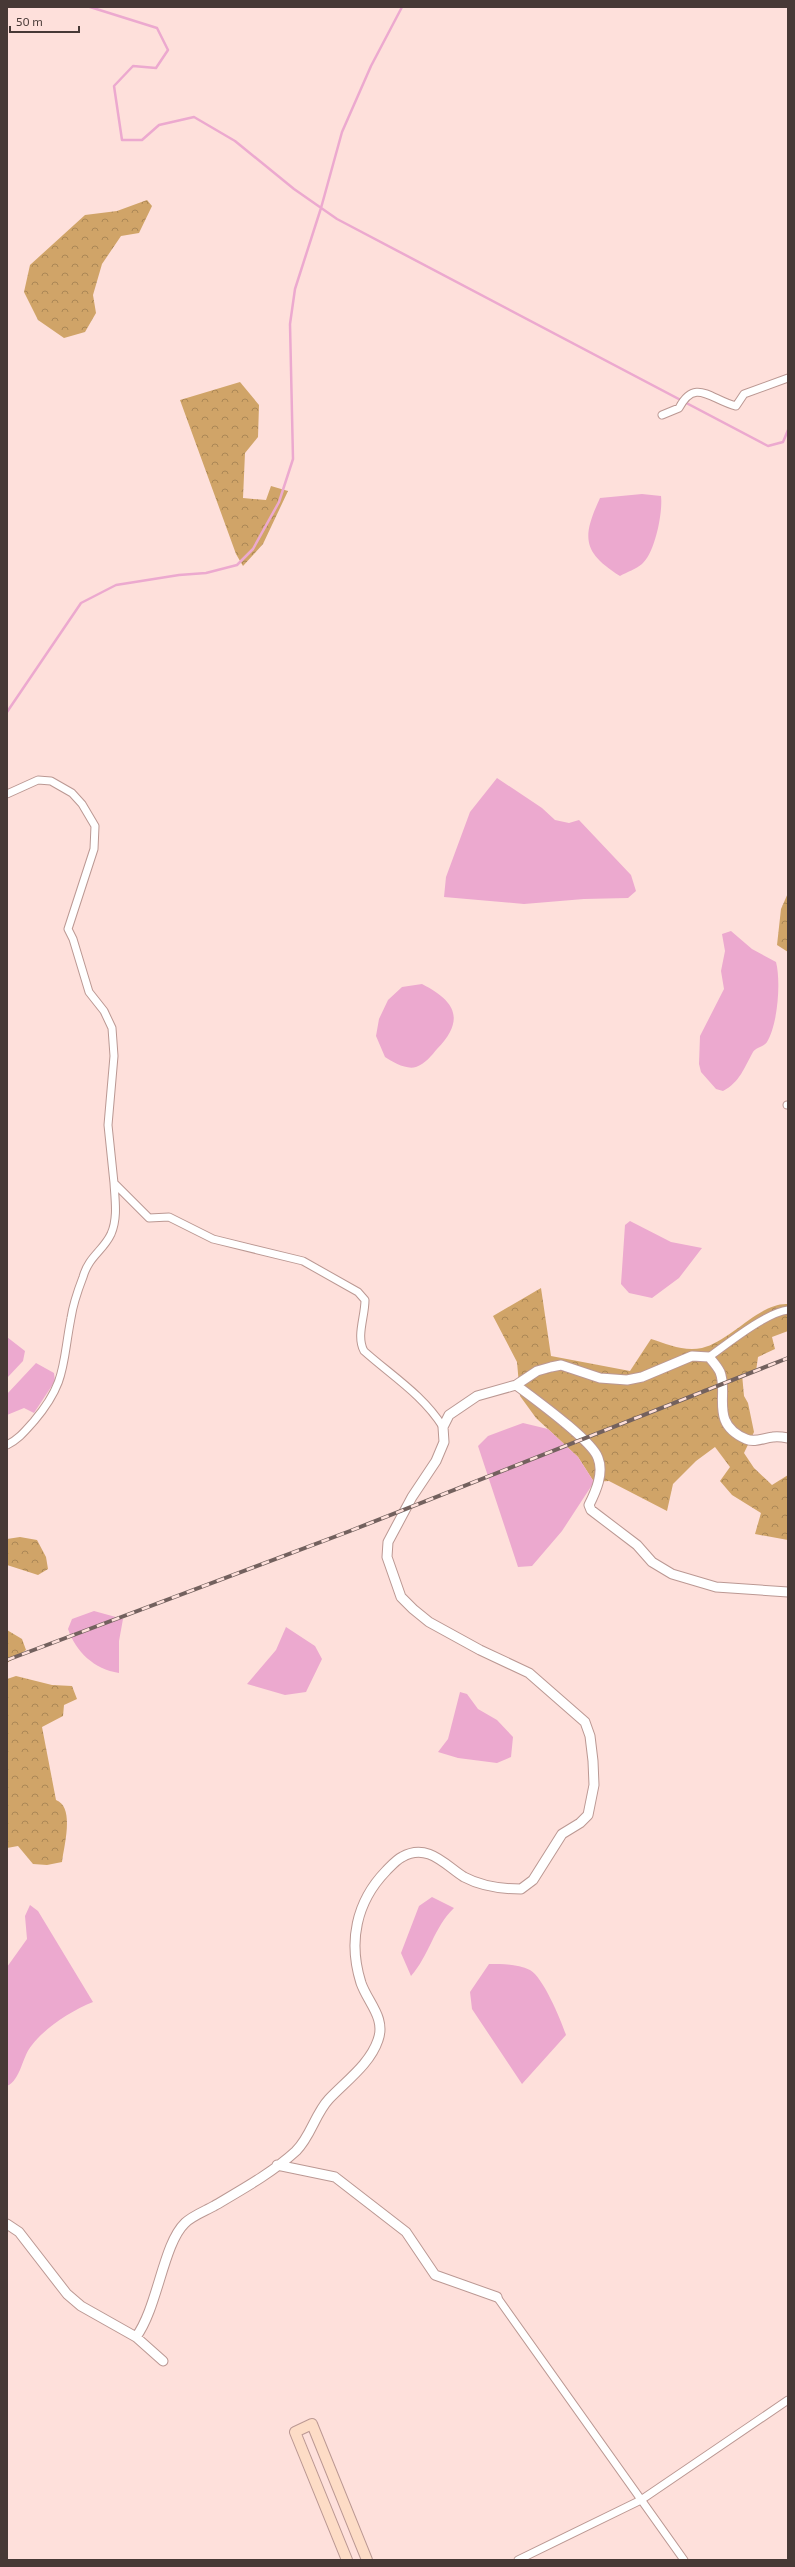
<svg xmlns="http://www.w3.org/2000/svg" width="795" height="2567" viewBox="0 0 795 2567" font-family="'Exo 2',sans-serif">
	<defs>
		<pattern id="forest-crowns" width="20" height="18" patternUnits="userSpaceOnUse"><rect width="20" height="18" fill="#d0a468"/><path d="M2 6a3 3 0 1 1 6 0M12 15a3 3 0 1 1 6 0" fill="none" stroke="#ab8756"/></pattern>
	</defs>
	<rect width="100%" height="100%" fill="#fee0db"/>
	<path fill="url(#forest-crowns)" d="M147 200 152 206 139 233 121 236 102 264 93 295 96 313 85 332 64 338 38 320 24 292 30 265 85 215 117 211Z
		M240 382 259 405 258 437 245 453 243 498 266 500 271 486 288 491 263 544 243 566 236 554 180 400Z
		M788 893V952L777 945 781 909Z
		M541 1288 551 1356 630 1371 651 1339C667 1344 684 1352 702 1348 731 1341 760 1302 788 1304V1331L772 1337 775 1349 758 1357 756 1371 742 1374 744 1396 748 1403 754 1432 744 1453 754 1468 772 1485 788 1475V1540L755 1534 761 1513 732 1495 720 1481 730 1467 715 1447 696 1461 673 1484 667 1511 609 1481 594 1482 578 1457 536 1418 520 1396 517 1362 493 1316Z
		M20 1537 37 1540 46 1557 48 1569 38 1575 7 1565V1539Z
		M7 1630 22 1639 26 1650 7 1663Z
		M16 1676 52 1685 72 1686 77 1699 64 1705 63 1716 42 1727 56 1800C75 1807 64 1845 62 1862L47 1865 33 1864 18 1846 7 1848V1679Z"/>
	<path fill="#eca9cf" d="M642 494 661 496C663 512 655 553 642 564 636 569 627 572 620 576 582 552 582 537 600 498Z
		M497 778 542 808 555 820 569 823 579 820 631 875 636 891 628 898 584 899 524 904 444 897 446 877 470 812Z
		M731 931 752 949 776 962C781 981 778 1024 767 1042 764 1047 756 1047 753 1052 744 1068 740 1082 723 1091L716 1089 701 1072 699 1064 700 1036 724 989 721 971 725 951 722 934Z
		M422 984C455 1001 466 1019 437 1049 432 1055 425 1064 416 1067 406 1070 393 1062 385 1057L376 1036 379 1019 388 1000 402 987Z
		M630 1221 671 1242 702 1248 679 1278 652 1298 629 1293 621 1284 625 1225Z
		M7 1337 25 1351 23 1361 7 1378Z
		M36 1363 54 1373 55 1381 34 1413 24 1408 7 1415V1394Z
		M523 1423 548 1429 578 1457 594 1482 562 1531 532 1566 518 1567 478 1446 488 1436Z
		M94 1611 123 1619 119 1641V1673C94 1669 76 1652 68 1629L72 1619Z
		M286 1627 315 1646 322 1659 306 1692 285 1695 247 1684 276 1650Z
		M460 1692 467 1694 478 1709 497 1720 513 1737 511 1757 497 1763 458 1758 438 1752 448 1739Z
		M432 1897 454 1908C434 1927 429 1956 411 1976L401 1953 419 1906Z
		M30 1905 38 1911 93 2002C71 2011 47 2026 32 2045 22 2056 21 2080 7 2086V1967L27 1939 25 1916Z
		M489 1964C503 1964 517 1964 530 1970 543 1977 561 2020 566 2035L522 2084 472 2009 470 1992Z"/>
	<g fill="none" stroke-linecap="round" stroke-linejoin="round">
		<path stroke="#eca9cf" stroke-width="2.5" d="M90 7 157 28 168 50 156 68 133 66 114 86 122 140H142L159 125 194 117 235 141 294 189 337 219 768 446 783 442 788 430
			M7 712 81 603 116 585 179 575 206 573 237 565 253 549 279 502 293 459 290 324 295 289 321 208 342 132 371 66 402 7"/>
		<g stroke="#bb9893" stroke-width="9">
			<path id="minor" d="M662 415 679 408C695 377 711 400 736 406L744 394 788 378
				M7 794 38 780 51 781 72 793 82 804 95 826 94 849 68 929 73 939 89 992 104 1011 112 1028 114 1056 108 1125 114 1183 149 1218 169 1217 213 1239 303 1261 358 1292 365 1300C365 1317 356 1336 364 1351 392 1376 423 1395 443 1427
				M787 1105H788
				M709 1357C727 1344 767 1312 788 1310
				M7 1445C19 1439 25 1431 34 1421 67 1382 62 1364 71 1318 73 1304 78 1290 83 1277 89 1256 103 1251 111 1234 118 1218 115 1200 114 1183
				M497 2297 684 2560
				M518 2560 641 2500 788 2400"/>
		</g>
		<g stroke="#bb9893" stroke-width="11">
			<path id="tertiary" d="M516 1385C533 1398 592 1440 598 1458 604 1473 596 1491 589 1505L591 1510 637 1545 652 1562 672 1574 716 1587 788 1592
				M277 2165 335 2177 406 2232 435 2275 497 2297
				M7 2224 19 2232 67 2294 81 2306 136 2337 163 2361
				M136 2337C158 2307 163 2244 185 2223 192 2216 205 2211 214 2206 241 2190 272 2173 296 2151 311 2136 315 2114 329 2099 346 2081 370 2064 378 2040 386 2018 368 2003 361 1983 348 1942 356 1902 386 1871 391 1866 396 1860 402 1857 428 1842 446 1866 464 1877 481 1886 503 1889 521 1889L533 1880 562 1834 580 1823 588 1815 594 1785 593 1761 590 1736 585 1722 529 1673 480 1650 429 1622 413 1609 401 1597 387 1557 388 1542 412 1497 436 1461 444 1442 443 1427 449 1415 477 1396 516 1385 537 1371 551 1367 561 1365 600 1378 627 1380 642 1377 692 1356 709 1357C713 1362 717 1366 720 1372 729 1394 709 1423 746 1439 755 1443 763 1438 773 1437 778 1436 783 1437 788 1438"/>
		</g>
		<g stroke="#bb9893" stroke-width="12">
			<path id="secondary" d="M347 2560 295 2432 312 2424 367 2560"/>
		</g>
		<use href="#minor" stroke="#fff" stroke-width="7"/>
		<use href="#tertiary" stroke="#fff" stroke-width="9"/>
		<use href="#secondary" stroke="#fddcc6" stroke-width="10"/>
		<g stroke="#73615e" stroke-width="4">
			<path id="rail" d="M7 1660 350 1531 788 1358"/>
		</g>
		<use href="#rail" stroke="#fee0db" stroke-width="2.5" stroke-dasharray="8" stroke-linecap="butt"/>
	</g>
	<rect width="795" height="2567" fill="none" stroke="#473936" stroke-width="16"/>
	<path d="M10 26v6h69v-6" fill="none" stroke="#473936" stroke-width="2"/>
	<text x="16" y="26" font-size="12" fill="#473936" stroke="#fee0db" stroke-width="3" paint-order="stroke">50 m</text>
</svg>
